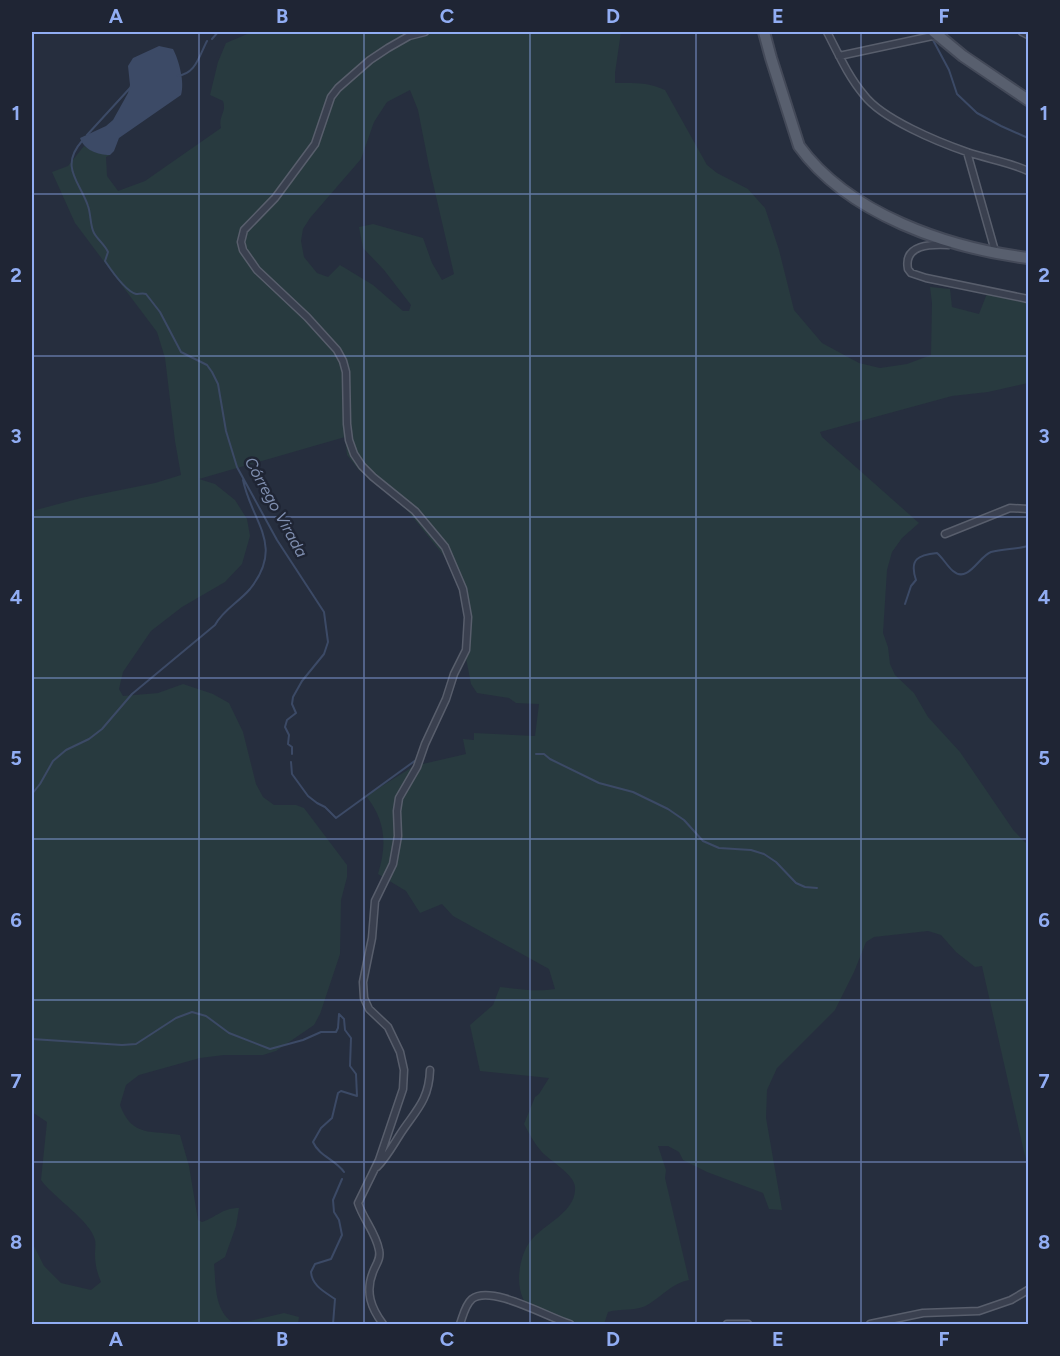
<svg xmlns="http://www.w3.org/2000/svg" width="1060" height="1356" viewBox="0 0 1060 1356" font-family="Figtree,sans-serif">
	<rect width="100%" height="100%" fill="#262e3e"/>
	<path fill="#283a3f" fill-rule="evenodd" d="M252 32H621L615 73V83C634 83 648 82 665 90L707 165 717 173 748 189 765 208 779 250 794 310 822 343 859 363 880 368 907 364 931 355 932 303 930 287 950 289 952 307 979 314 988 291 1028 297V383L988 392 952 396 820 432 822 437 919 523 902 538 892 552 887 570 883 633 888 647 890 664 895 675 914 693 928 717 960 752 1014 831 1028 845V1159H1026L1024 1152 982 966 975 967 956 952 941 935 928 931 874 937 866 942 854 972 835 1010 777 1068 767 1090 766 1118 782 1210 769 1209 763 1193 707 1172 683 1160 679 1152 668 1146H658L666 1170 665 1178 689 1280C673 1283 663 1295 649 1304 637 1312 621 1308 608 1312L604 1324C582 1324 556 1323 536 1312 513 1300 517 1265 527 1246 539 1225 577 1214 575 1187 575 1175 550 1161 541 1151 534 1143 529 1133 524 1124L535 1097 539 1094 549 1078 480 1071 470 1025 493 1005 500 987C518 989 537 992 555 989L549 969 453 916 442 904 420 913 406 891 378 874C387 845 386 821 366 796L414 766 466 754 463 739 474 740V733L535 736 539 704 516 703 509 698 477 693 471 684 466 658 467 620 460 592 448 561 407 510 359 470 347 455 345 437 199 479 215 484 235 500 247 519 250 536 242 564 225 582 182 607 151 631 123 672 119 689 123 696 158 693 183 684 213 694 229 703 243 732 256 784 263 797 274 805H296L304 808 347 865V877L341 900 340 954 320 1014 314 1025 276 1051 263 1055H224L200 1058 139 1075 126 1085 120 1105C132 1138 152 1130 180 1135L189 1166 198 1220 202 1222C217 1217 222 1208 239 1208L236 1226 225 1257 214 1264C216 1284 214 1309 232 1322L250 1321 284 1313 299 1317 298 1324H32V1242L44 1266 61 1283 91 1290 101 1282C97 1273 95 1264 95 1254 95 1250 96 1244 95 1240 91 1221 54 1198 41 1180L47 1122 32 1112V511L81 498 155 483 181 475 175 441 165 358 157 332 75 223 52 172 68 166 84 146 95 152 110 155 106 157 107 176 118 191 145 181 221 128C218 116 227 112 223 101L210 95 218 62 226 43ZM410 90 418 110 429 166 454 274 442 280 432 263 423 238 373 224 359 227 363 248 384 270 411 305 409 311H403L373 285 340 265 328 277 317 273 304 257 301 241 303 229 310 218 361 159 374 122 387 102Z"/>
	<path fill="#3c4a66" d="M159 46 173 49C179 60 185 83 181 95L119 138 114 151 110 155C98 155 84 150 80 138L106 126 113 120 128 93 130 85 128 66 133 58Z"/>
	<g fill="none" stroke-linecap="round" stroke-linejoin="round">
		<path stroke="#3c4a66" stroke-width="2" d="M212 39 218 32
			M933 40 949 70 957 94 977 113 1001 126 1028 138
			M177 76C196 74 199 56 207 41
			M87 135 130 88
			M82 141C59 167 80 182 88 206 91 214 90 226 94 233 98 240 105 245 108 252L105 261C111 270 125 291 136 294 139 294 143 293 146 294L160 312 181 352 207 365 212 372 218 384 226 431 237 467 277 540 324 612 328 642 324 654 302 681 293 697 292 704 296 713 287 720 285 727 289 735 288 744 292 747V754
			M905 604 911 586 916 580C909 559 918 555 937 553 943 558 947 566 953 571 968 584 979 556 991 552 1003 549 1017 549 1028 546
			M536 754H544L550 759 599 783 633 792 668 809 684 820 703 841 719 848 751 850 764 854 776 862 796 883 805 887 817 888
			M291 762 292 774 308 796 317 803 325 807 336 818 416 760
			M32 794 40 784 53 761 66 750 89 739 102 729 132 694 215 625C223 610 239 602 250 589 285 545 252 523 243 480
			M339 1014 344 1019 345 1030 351 1038 350 1066 356 1074 357 1096 341 1091 338 1093 332 1118 321 1128 313 1142C319 1156 336 1160 344 1172
			M32 1039 122 1045 136 1044 176 1018 192 1012 206 1016 229 1033 270 1049 303 1040 321 1032H336L338 1028 339 1014
			M333 1324 335 1299C325 1292 312 1286 311 1272L315 1264 331 1259 342 1235 339 1220 334 1212 333 1200 342 1179"/>
		<g stroke="#585e6c" stroke-width="9">
			<path id="street" d="M827 32C838 53 848 76 864 95 882 119 938 142 967 152 988 159 1009 162 1028 171
				M1022 32 1028 35
				M839 56 937 35
				M967 152 995 251
				M949 245C932 244 903 244 908 269L911 273 926 278 1028 299
				M945 534 1010 508 1028 509
				M377 1167C386 1158 392 1147 399 1136 414 1112 429 1102 430 1070
				M383 1324C371 1308 365 1292 373 1272 376 1264 381 1259 379 1250 376 1233 363 1219 358 1203L379 1160 403 1089 404 1070 400 1052 388 1027 369 1009 364 998 363 982 372 938 375 901 393 864 398 836 397 811 399 798 417 767 425 744 446 699 454 674 466 650 468 617 463 589 445 547 415 511 373 477 362 466 354 454 349 440 347 424 346 372 343 361 337 350 307 317 257 270 243 250 241 242 244 230 275 198 315 144 331 97 338 88 370 60 388 48 409 36 425 32
				M460 1324C463 1316 465 1305 472 1299 491 1284 549 1318 570 1324
				M727 1324H748
				M870 1324 923 1313 979 1311 1011 1300 1028 1290"/>
		</g>
		<g stroke="#434958" stroke-width="14">
			<path id="primary" d="M764 32 771 58 799 146C848 214 948 248 1028 258
				M934 32 963 56 1028 100"/>
		</g>
		<use href="#street" stroke="#3a404f" stroke-width="6"/>
		<use href="#primary" stroke="#585f6e" stroke-width="10"/>
	</g>
	<path fill="none" stroke="#91adf3" stroke-width="1.5" stroke-opacity="0.55" d="M199 32V1324M364 32V1324M530 32V1324M696 32V1324M861 32V1324M32 194H1028M32 356H1028M32 517H1028M32 678H1028M32 839H1028M32 1000H1028M32 1162H1028"/>
	<g text-anchor="middle" dominant-baseline="central" stroke-width="5" stroke-linejoin="round" paint-order="stroke">
		<g font-size="16" font-style="italic" fill="#7f8eaf" stroke="#1f2534">
			<text transform="translate(276 507) rotate(61)">Córrego Virada</text>
		</g>
	</g>
	<rect width="1060" height="1356" fill="none" stroke="#1f2534" stroke-width="66"/>
	<rect x="33" y="33" width="994" height="1290" fill="none" stroke="#91adf3" stroke-width="2"/>
	<g font-size="20" text-anchor="middle" font-weight="bold" fill="#91adf3">
		<text x="116" y="23">A</text>
		<text x="282" y="23">B</text>
		<text x="447" y="23">C</text>
		<text x="613" y="23">D</text>
		<text x="778" y="23">E</text>
		<text x="944" y="23">F</text>
		<text x="16" y="120">1</text>
		<text x="1044" y="120">1</text>
		<text x="16" y="282">2</text>
		<text x="1044" y="282">2</text>
		<text x="16" y="443">3</text>
		<text x="1044" y="443">3</text>
		<text x="16" y="604">4</text>
		<text x="1044" y="604">4</text>
		<text x="16" y="765">5</text>
		<text x="1044" y="765">5</text>
		<text x="16" y="927">6</text>
		<text x="1044" y="927">6</text>
		<text x="16" y="1088">7</text>
		<text x="1044" y="1088">7</text>
		<text x="16" y="1249">8</text>
		<text x="1044" y="1249">8</text>
		<text x="116" y="1346">A</text>
		<text x="282" y="1346">B</text>
		<text x="447" y="1346">C</text>
		<text x="613" y="1346">D</text>
		<text x="778" y="1346">E</text>
		<text x="944" y="1346">F</text>
	</g>
</svg>
